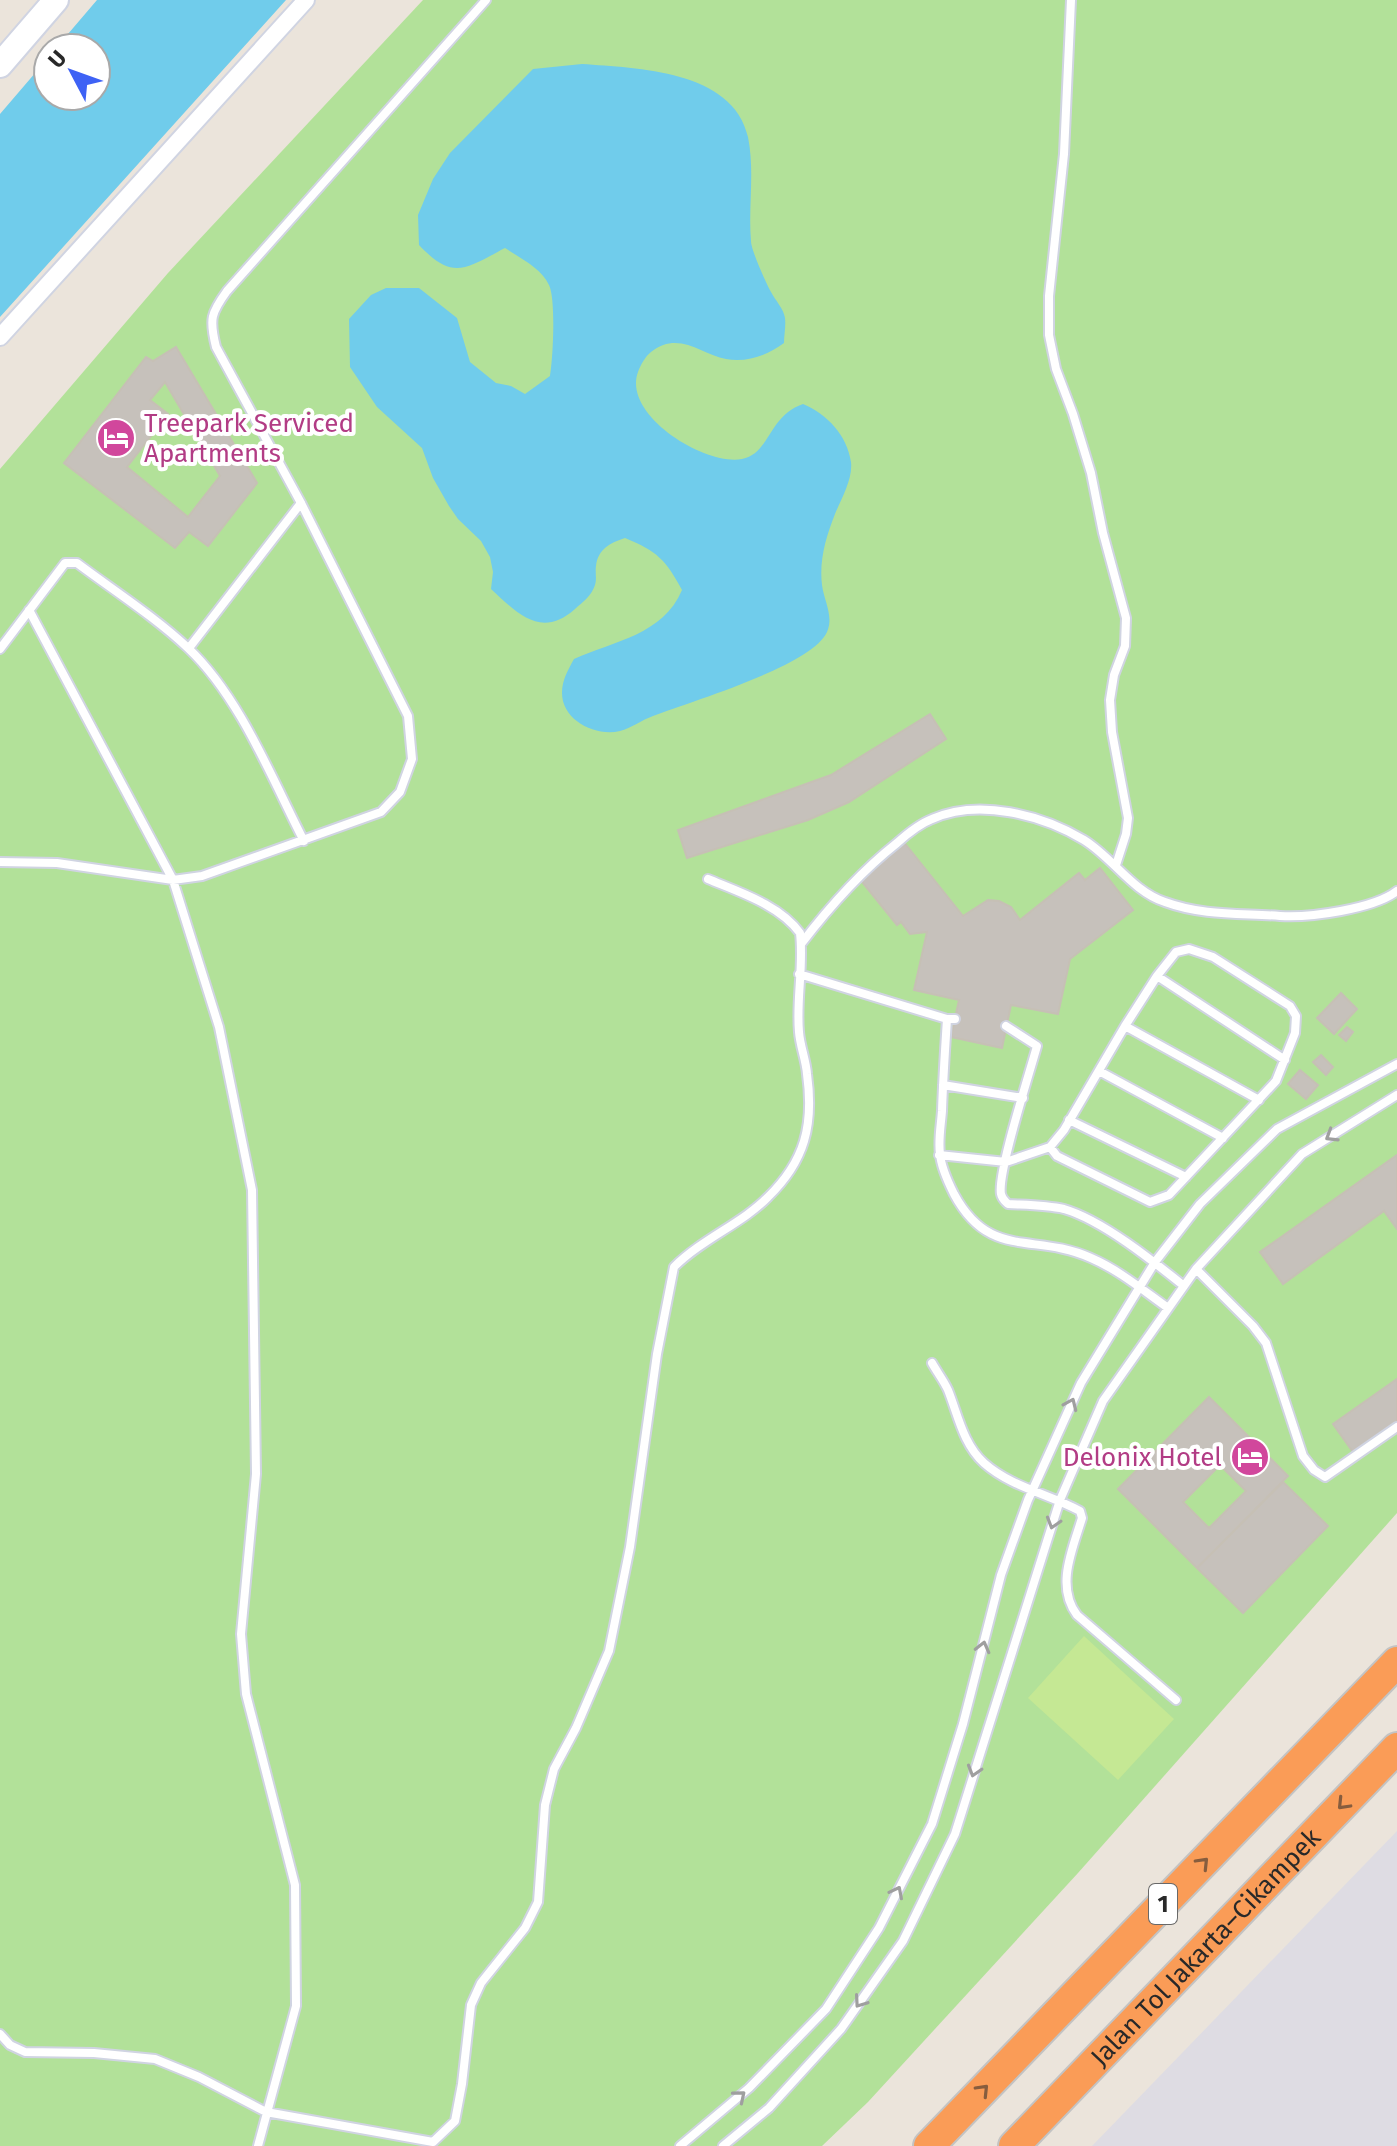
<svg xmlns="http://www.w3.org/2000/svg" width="1397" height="2146" viewBox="0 0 1397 2146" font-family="'Fira Sans',sans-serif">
	<rect width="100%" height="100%" fill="#ebe4db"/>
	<path fill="#dedce3" d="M1397 1831V2146H1092Z"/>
	<path fill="#b2e199" d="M423 0H1397V1513L1078 1873 868 2102 822 2146H0V469L168 273Z"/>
	<path fill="#c5e894" d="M1084 1636 1174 1719 1118 1780 1028 1698Z"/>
	<path fill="#70cceb" d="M97 0H286L0 317V114L48 58V96H96V48H56Z
		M582 64C637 68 733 70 748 137 755 172 748 207 751 241 751 250 766 283 771 292 775 300 784 309 785 318 786 326 784 335 784 343 768 355 747 363 726 359 702 355 679 330 651 352 645 357 641 364 638 372 622 415 705 466 742 459 770 454 768 416 803 404 827 414 847 435 851 462 853 479 841 499 835 514 826 537 819 560 822 585 824 601 834 616 827 632 812 666 689 702 653 716 642 720 631 728 620 731 595 737 562 720 562 693 562 680 568 670 574 659 614 641 663 635 682 590 666 560 657 551 625 538 610 543 598 549 596 566 595 572 597 579 595 585 592 595 583 602 575 609 541 639 518 614 491 589L493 572 490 557 481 541 458 519 449 506 433 478 422 448 377 407 350 367 349 319 371 295 386 288H419L457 318 470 362 496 383 511 386 525 394 550 376C553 359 556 299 549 285 541 268 520 258 505 248 465 269 453 281 419 245L418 215 433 179 450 153 533 69Z"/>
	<path fill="#c6c1bb" stroke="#c6c0b5" stroke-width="2" fill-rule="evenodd" d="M176 347 257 483 208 546 189 532 175 548 64 463 146 357 153 361ZM165 382 220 476 188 517 127 467 168 414 150 400Z
		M930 714 946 739 849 802 808 820 687 858 678 830 831 775Z
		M903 841 963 916 988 900 999 901 1011 907 1020 920 1079 873 1085 880 1100 868 1133 910 1070 959 1058 1014 1011 1005 1002 1048 951 1037 959 1000 914 990 927 932 910 934 901 922 897 925 858 877Z
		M1341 993 1357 1009 1334 1034 1317 1018Z
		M1347 1027 1353 1032 1346 1041 1339 1035Z
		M1321 1055 1333 1067 1326 1075 1313 1062Z
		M1300 1070 1318 1085 1306 1099 1288 1084Z
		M1397 1155V1229L1384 1211 1283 1284 1260 1252Z
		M1397 1379V1421L1353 1452 1333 1424Z
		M1209 1397 1288 1476 1197 1568 1118 1489ZM1220 1465 1246 1491 1209 1528 1183 1502Z
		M1283 1482 1328 1526 1243 1613 1197 1568Z"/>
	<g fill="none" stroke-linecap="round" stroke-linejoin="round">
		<g stroke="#d0d4e2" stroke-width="12">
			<path id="lane" d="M1071 0 1064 154 1049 296V335L1056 369 1073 414 1091 473 1103 533 1126 618 1125 646 1114 675 1110 700 1112 732 1128 818 1126 834 1116 865
				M29 610 173 880 219 1027 252 1190 256 1474 241 1634 246 1694 295 1885 296 2006 258 2146
				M189 648 301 503
				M0 649 65 563H77C113 590 155 617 188 648 240 697 272 779 304 841
				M0 862 57 863 173 880 202 876 381 812 400 792 412 759 408 716 301 503 216 347C209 319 211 313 227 291L486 0
				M801 944C830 906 859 873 897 843 907 834 919 824 932 819 979 798 1042 815 1084 840 1113 858 1132 891 1165 902 1203 916 1241 913 1280 916 1309 918 1374 909 1397 891
				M799 974 947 1019H955
				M1157 976 1285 1060
				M947 1019C945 1050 943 1080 942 1111 941 1125 938 1140 940 1154 941 1167 948 1182 954 1194 990 1261 1034 1232 1091 1258 1119 1270 1144 1291 1168 1308
				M1006 1026 1037 1046C1030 1072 997 1173 1001 1194 1002 1199 1004 1200 1008 1204 1026 1205 1046 1205 1064 1209 1102 1220 1153 1261 1184 1286
				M1125 1026 1259 1100
				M1099 1071 1223 1138
				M943 1085 1023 1098
				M1069 1120 1186 1177
				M939 1155 1006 1162 1050 1147 1064 1130 1125 1026 1157 976 1176 952 1189 949 1213 957 1290 1006 1296 1016 1295 1033 1276 1081 1169 1195 1150 1202 1057 1156 1050 1147
				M1196 1269 1253 1326 1266 1343 1303 1456 1314 1470 1325 1477 1397 1427
				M932 1363C937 1372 944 1381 948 1390 958 1415 963 1444 984 1463 1011 1487 1049 1494 1080 1511L1082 1518C1073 1548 1055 1586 1077 1615L1176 1700
				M0 2034 10 2045 25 2052 94 2053 155 2059 199 2077 266 2112 433 2142 455 2121 462 2084 471 2005 481 1983 525 1928 538 1902 545 1805 554 1769 576 1728 609 1651 630 1547 657 1354 674 1267C702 1239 743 1223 768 1197 805 1161 814 1125 807 1074 806 1060 800 1046 799 1032 796 999 804 966 800 933 780 905 739 892 708 879
				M680 2146 749 2088 826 2009 879 1928 932 1824 963 1724 1001 1575 1028 1500 1081 1383 1155 1262 1200 1204 1277 1129 1397 1064
				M723 2146 769 2108 841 2029 903 1941 955 1834 1060 1500 1103 1401 1196 1269 1302 1154 1397 1095"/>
		</g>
		<g stroke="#d0d4e2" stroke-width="20">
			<path id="street" d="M0 337 306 0"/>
		</g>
		<g stroke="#d0d4e2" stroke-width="28">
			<path id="secondary" d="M0 65 56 0"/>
		</g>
		<g stroke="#c3c3c3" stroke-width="34">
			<g id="highway">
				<path d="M929 2146 1397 1662"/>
				<path id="s1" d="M1014 2146 1397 1748"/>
			</g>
		</g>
		<use href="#lane" stroke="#fff" stroke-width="8"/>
		<use href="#street" stroke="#fff" stroke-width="16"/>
		<use href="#secondary" stroke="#fff" stroke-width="24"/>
		<use href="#highway" stroke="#fa9c57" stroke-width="30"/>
	</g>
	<defs><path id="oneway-chevron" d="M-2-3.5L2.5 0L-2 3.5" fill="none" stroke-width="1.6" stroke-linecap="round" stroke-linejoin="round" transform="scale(2)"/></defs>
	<g stroke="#9f9f9f">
		<use href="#oneway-chevron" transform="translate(1331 1136) rotate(148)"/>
		<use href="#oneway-chevron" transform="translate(1071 1404) rotate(-66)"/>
		<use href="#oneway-chevron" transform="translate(1053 1523) rotate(107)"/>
		<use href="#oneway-chevron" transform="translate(983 1647) rotate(-76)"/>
		<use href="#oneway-chevron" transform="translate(974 1771) rotate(107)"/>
		<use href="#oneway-chevron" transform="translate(897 1892) rotate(-63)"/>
		<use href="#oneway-chevron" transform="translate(860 2002) rotate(125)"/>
		<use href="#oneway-chevron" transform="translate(740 2096) rotate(-40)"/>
	</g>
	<g stroke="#875d3e">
		<use href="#oneway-chevron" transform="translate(1343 1804) rotate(134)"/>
		<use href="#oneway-chevron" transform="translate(1203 1863) rotate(-46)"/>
		<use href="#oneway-chevron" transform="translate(983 2090) rotate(-46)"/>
	</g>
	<defs>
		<g id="hotel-disc" transform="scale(2)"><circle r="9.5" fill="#d1479c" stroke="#fff"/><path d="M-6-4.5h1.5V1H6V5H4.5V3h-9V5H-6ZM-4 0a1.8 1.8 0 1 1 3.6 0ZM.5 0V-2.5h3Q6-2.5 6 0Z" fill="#fff"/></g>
	</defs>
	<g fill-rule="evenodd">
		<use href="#hotel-disc" x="116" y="438"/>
		<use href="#hotel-disc" x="1250" y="1457"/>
	</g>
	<g text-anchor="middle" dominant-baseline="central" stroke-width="8" stroke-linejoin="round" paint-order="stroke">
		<rect fill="#fff" stroke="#696969" stroke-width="2" x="1149" y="1884" width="28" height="40" rx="6"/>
		<g font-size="24" font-weight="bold" fill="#292929">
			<text x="1163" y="1904">1</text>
		</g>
		<g font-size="26" fill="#b23c85" stroke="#fff" text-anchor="start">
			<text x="144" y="423">Treepark Serviced<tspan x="144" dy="30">Apartments</tspan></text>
			<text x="1222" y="1457" text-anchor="end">Delonix Hotel</text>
		</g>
		<g font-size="26" fill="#292929" stroke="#fff">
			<text stroke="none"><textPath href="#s1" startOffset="276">Jalan Tol Jakarta–Cikampek</textPath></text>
		</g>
	</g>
	<g transform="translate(72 72) rotate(311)"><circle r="38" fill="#ffffff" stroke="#a9a9a9" stroke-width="2"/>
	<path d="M0-6L14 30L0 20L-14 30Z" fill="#3e62f5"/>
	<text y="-12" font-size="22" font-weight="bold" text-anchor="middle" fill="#292929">U</text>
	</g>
</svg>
